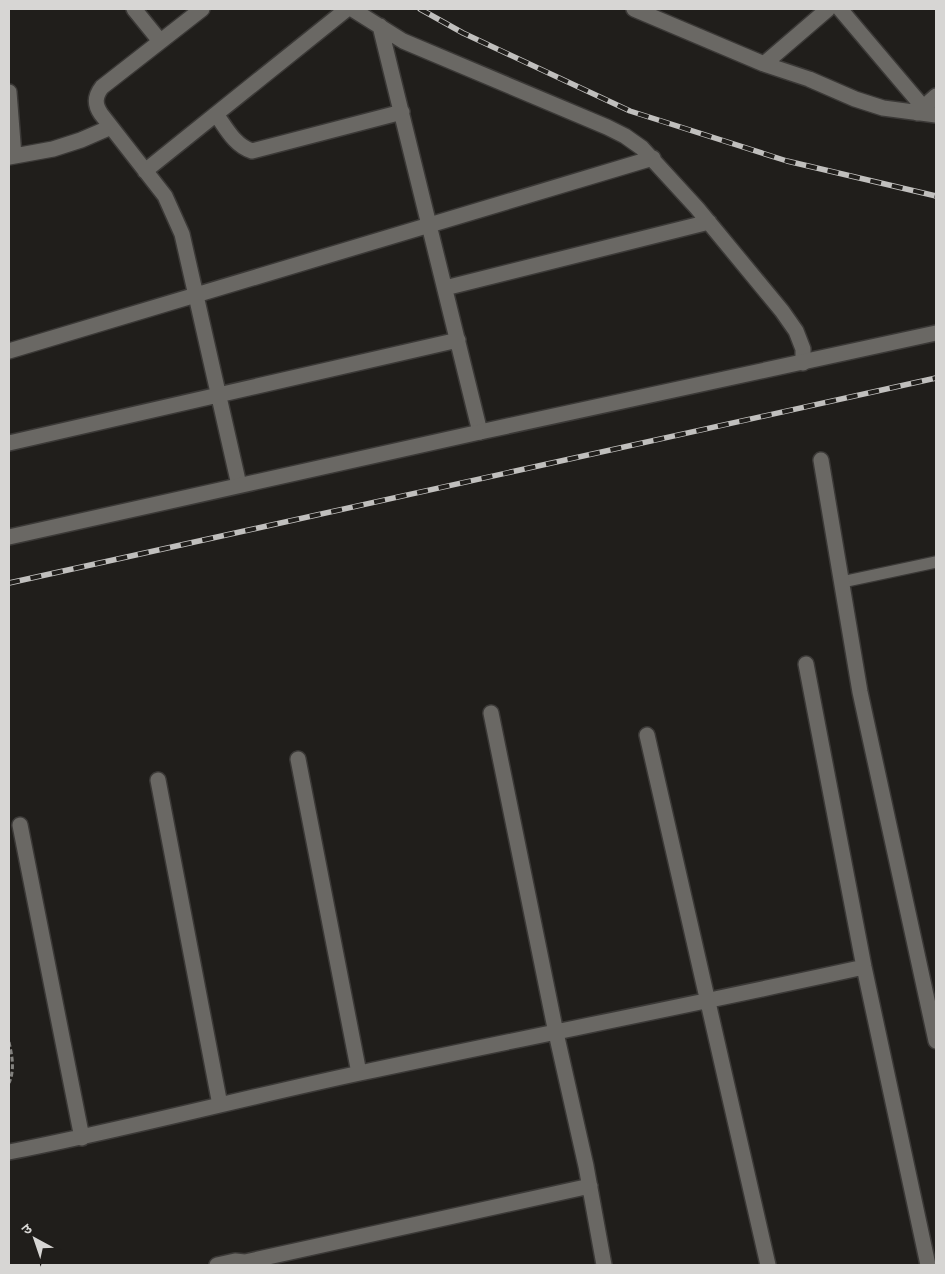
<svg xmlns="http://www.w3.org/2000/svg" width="945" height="1274" viewBox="0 0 945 1274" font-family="'DM Sans','Noto Sans Devanagari',sans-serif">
	<rect width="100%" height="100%" fill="#201e1b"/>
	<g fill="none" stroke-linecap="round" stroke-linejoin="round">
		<g stroke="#3b3937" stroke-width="14">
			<path id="service" d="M842 582 936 562"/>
		</g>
		<g stroke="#3b3937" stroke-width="18">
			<path id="minor" d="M134 9 160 41
				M202 9 102 87C95 96 94 104 101 114L165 196 182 234 239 485
				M352 9 403 41 607 127 625 136 642 148 697 208 782 311 796 331 803 349V363
				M634 9 764 64 809 79 855 99 883 108 936 115
				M840 9 923 107
				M380 26 480 432
				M764 64 828 9
				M9 92 14 156
				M917 113 936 96
				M216 114C226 128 235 146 252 151L402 112
				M9 157 53 149 81 140 111 127
				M145 171 347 9
				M445 288 709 222
				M9 351 653 158
				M9 443 458 340
				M821 460 860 692 936 1041
				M806 664 864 967 928 1265
				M491 713 556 1033 586 1166 604 1265
				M647 735 768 1265
				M298 759 359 1073
				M158 780 220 1105
				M20 825 82 1138
				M9 1152C127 1129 243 1098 360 1073 528 1037 696 1004 864 967
				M217 1265 235 1261 245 1262 590 1186"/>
		</g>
		<g stroke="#3b3937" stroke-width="18">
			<path id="tertiary" d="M9 537 480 432 936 333"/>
		</g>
		<path stroke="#83827f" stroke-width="3" stroke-dasharray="5 2.5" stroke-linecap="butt" d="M9 1042C12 1056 15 1069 9 1083"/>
		<use href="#service" stroke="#6a6864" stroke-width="11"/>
		<use href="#minor" stroke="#6a6864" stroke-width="15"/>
		<use href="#tertiary" stroke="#6a6864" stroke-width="15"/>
		<g stroke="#c0bfbd" stroke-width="5.5">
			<path id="rail" d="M420 9 463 33 630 111 787 161 936 196
				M9 583 936 378"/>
		</g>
		<use href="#rail" stroke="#201e1b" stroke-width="4" stroke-dasharray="11" stroke-linecap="butt"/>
	</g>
	<rect width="945" height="1274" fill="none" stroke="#d7d6d4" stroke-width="20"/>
	<g transform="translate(35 1239) rotate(320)" stroke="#201e1b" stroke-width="4" paint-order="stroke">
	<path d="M0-4L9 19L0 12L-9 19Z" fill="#d7d6d4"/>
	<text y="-8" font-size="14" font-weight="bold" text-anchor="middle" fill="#d7d6d4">उ</text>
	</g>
</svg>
